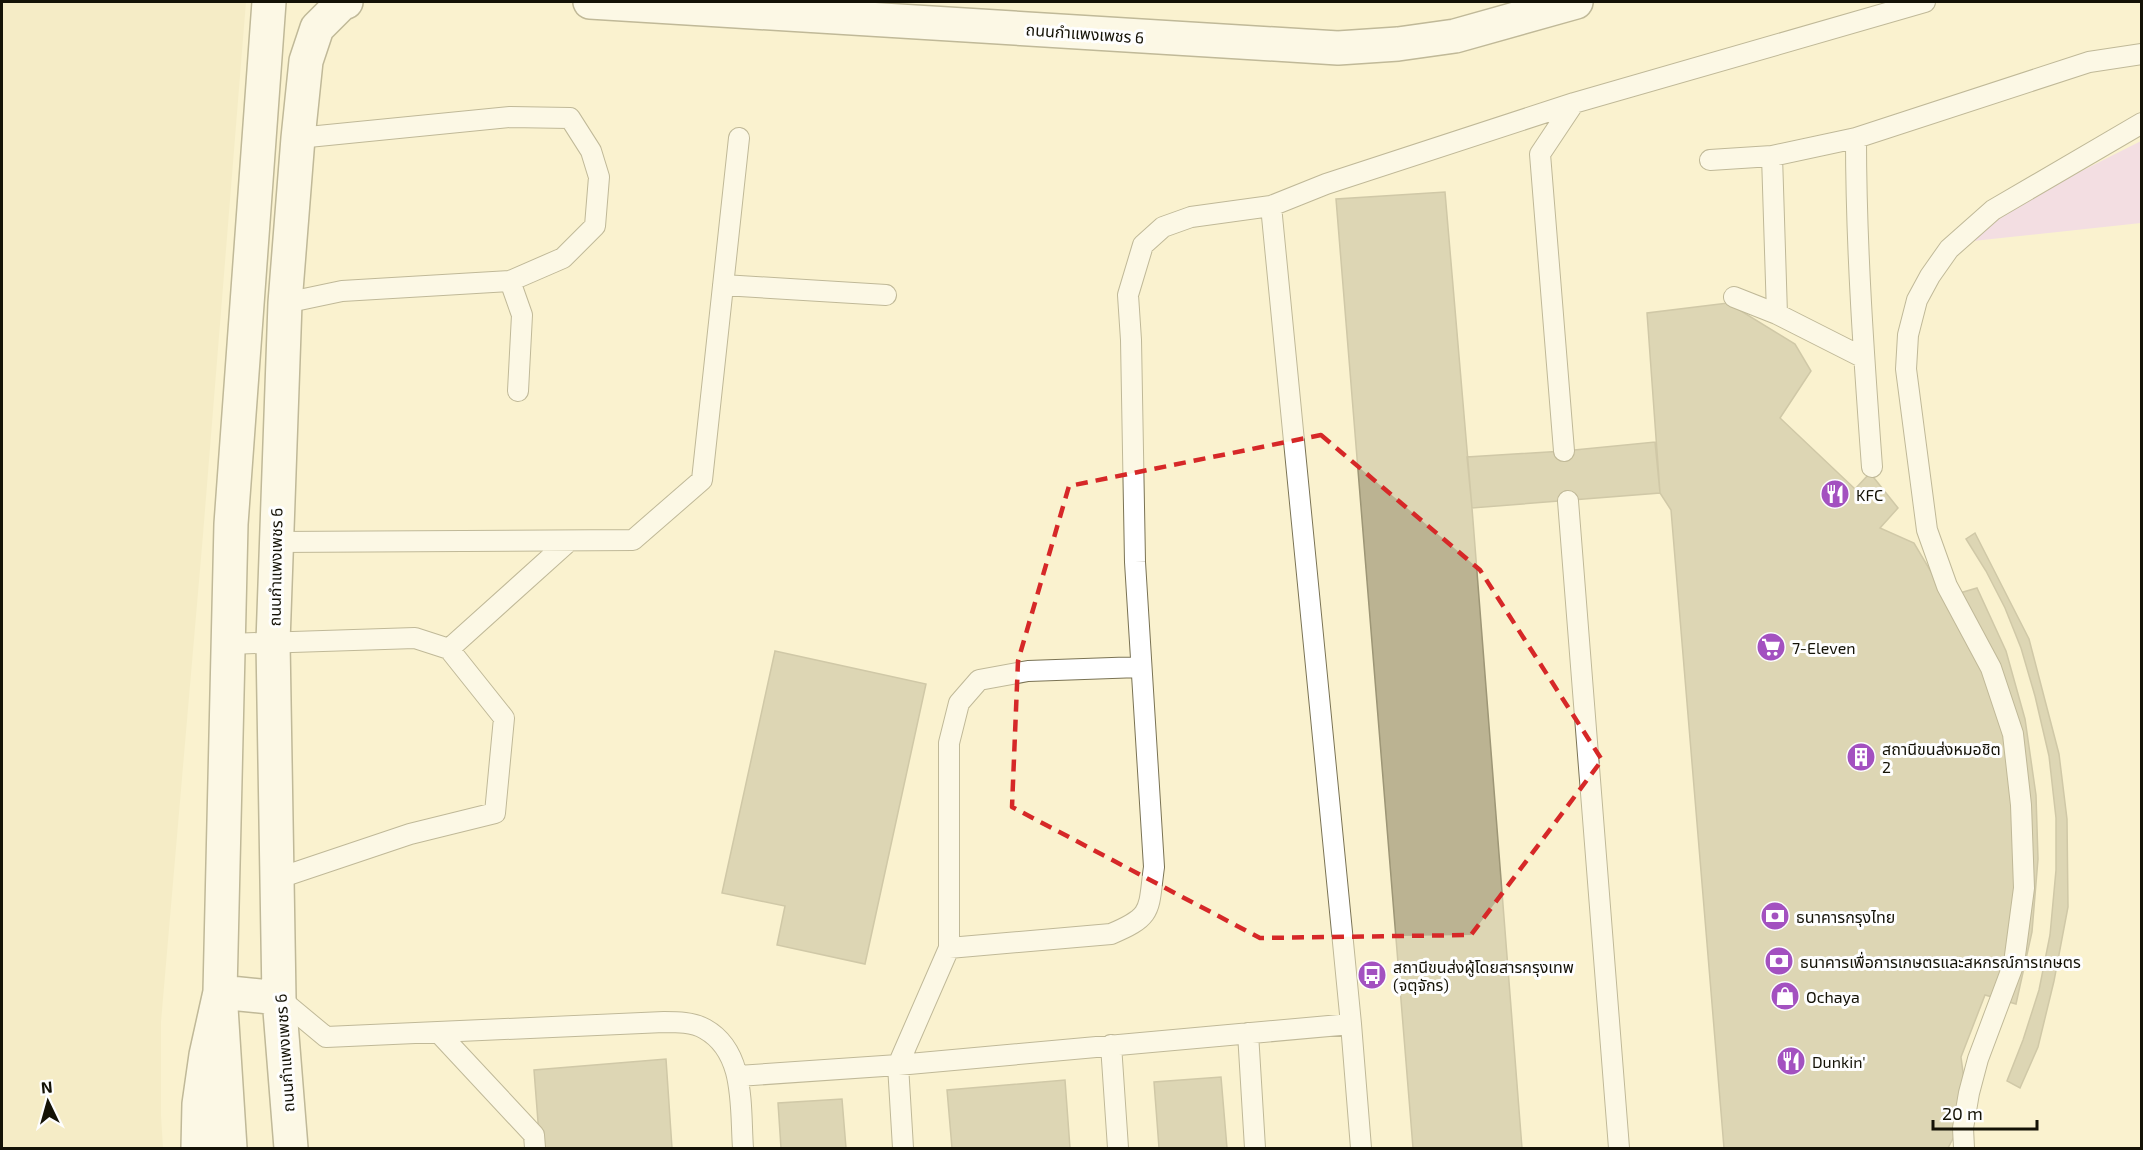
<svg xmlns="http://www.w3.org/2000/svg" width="2143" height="1150" viewBox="0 0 2143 1150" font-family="'Exo 2','Noto Sans Thai',sans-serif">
	<rect width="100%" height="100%" fill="#faf2cf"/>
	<path fill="#efe5bb" d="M2 2H246L203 535 161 1022V1115L163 1148H2Z"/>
	<path fill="#eac6f9" d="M2141 141V223L1973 241 2004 210Z"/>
	<path fill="#bbb392" stroke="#9d9676" stroke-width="1.5" d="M1445 192 1472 508 1522 1148H1413L1336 199Z
		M1728 303 1795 344 1811 371 1780 418 1855 489 1870 473 1898 508 1880 528 1914 543 1946 597 1977 588 2006 651 2025 719 2036 795 2038 859 2032 932 2016 1004 1985 995 1961 1057 1968 1110 1948 1148H1724L1671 510 1660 493 1647 313Z
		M1655 442 1660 493 1472 508 1467 457 1564 451Z
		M1975 533 2029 639 2059 754 2067 819 2068 907 2054 981 2038 1047 2020 1088 2007 1081 2023 1040 2039 990 2050 935 2056 870V818L2049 756 2035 696 2021 648 2005 608 1986 571 1966 539Z
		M775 651 926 684 865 964 777 945 785 906 722 893Z
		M666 1059 672 1148H540L534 1070Z
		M1221 1077 1227 1148H1159L1154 1082Z
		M1065 1080 1070 1148H952L947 1090Z
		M842 1099 846 1148H781L778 1103Z"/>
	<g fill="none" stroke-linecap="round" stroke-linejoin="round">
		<g stroke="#7a7354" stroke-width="22">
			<path id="service" d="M1772 156 1777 314
				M1710 160 1772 156 1856 138
				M510 281 522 315 518 391
				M723 285 886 295
				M1734 297 1777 314 1864 358
				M285 303 342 291 510 281 563 258 595 226 599 177 591 151 570 118 510 117 298 138
				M1564 451 1540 154 1574 103
				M1872 467C1864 358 1856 248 1856 138L2089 62 2142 54
				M1568 501 1619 1148
				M275 542 633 540 702 480 739 138
				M228 644 415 638 449 649 504 718 495 813 410 834 276 879
				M449 649 569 541
				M949 948V743L959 703 979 680 1028 671 1140 667
				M279 998 326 1037 664 1022C677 1022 693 1022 705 1029 746 1052 740 1108 743 1148
				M438 1032 534 1135 535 1148
				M1248 1033 1255 1148
				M1111 1045 1118 1148
				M738 1076 898 1065 1351 1024
				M903 1148 898 1065 949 948 1111 934C1154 916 1148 910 1154 867L1135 562 1131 340 1128 295 1143 245 1163 227 1191 217 1271 206
				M1361 1148 1351 1024 1271 206 1326 184 1574 103 1925 2
				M1964 1148 1963 1128 1969 1093 1978 1059 2014 963 2024 888 2021 805 2013 734 1991 668 1947 586 1927 530 1906 369 1908 335 1917 300 1930 276 1949 249 1993 210 2142 123"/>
		</g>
		<g stroke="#7a7354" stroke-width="36">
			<path id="tertiary" d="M590 2 1338 48 1398 44 1455 36 1576 2
				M198 1148 199 1104 206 1055 220 992 279 998
				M230 1148 220 992 231 524 269 2
				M291 1148 279 998 273 642 285 303 298 138 306 61 317 28 341 4 346 2"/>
		</g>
		<use href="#service" stroke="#fff" stroke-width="20"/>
		<use href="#tertiary" stroke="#fff" stroke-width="33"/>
	</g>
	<path d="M0 0H2143V1150H0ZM1321 435 1480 570 1602 760 1471 935 1260 938 1012 807 1018 661 1069 486Z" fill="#faf2cf" fill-opacity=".55" fill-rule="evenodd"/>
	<path fill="none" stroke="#d62828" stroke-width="4.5" stroke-dasharray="12 8" stroke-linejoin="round" d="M1321 435 1480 570 1602 760 1471 935 1260 938 1012 807 1018 661 1069 486Z"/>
	<defs>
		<g id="restaurant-disc" transform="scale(1.5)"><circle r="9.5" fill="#a351c0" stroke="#fefefe"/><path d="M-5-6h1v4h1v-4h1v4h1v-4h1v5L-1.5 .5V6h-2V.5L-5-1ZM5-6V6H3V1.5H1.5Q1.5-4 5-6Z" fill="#fff"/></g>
		<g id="supermarket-disc" transform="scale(1.5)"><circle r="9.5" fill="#a351c0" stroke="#fefefe"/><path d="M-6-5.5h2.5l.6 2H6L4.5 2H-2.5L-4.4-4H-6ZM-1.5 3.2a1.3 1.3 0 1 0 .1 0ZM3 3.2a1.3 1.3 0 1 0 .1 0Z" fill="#fff"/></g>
		<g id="building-disc" transform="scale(1.5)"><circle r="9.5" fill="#a351c0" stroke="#fefefe"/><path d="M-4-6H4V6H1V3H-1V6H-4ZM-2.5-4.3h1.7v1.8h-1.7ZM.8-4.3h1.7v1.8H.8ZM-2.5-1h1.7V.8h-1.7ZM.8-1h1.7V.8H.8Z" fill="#fff"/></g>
		<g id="bank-disc" transform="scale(1.5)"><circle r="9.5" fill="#a351c0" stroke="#fefefe"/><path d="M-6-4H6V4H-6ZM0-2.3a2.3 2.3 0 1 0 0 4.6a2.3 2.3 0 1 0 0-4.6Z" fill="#fff"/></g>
		<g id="bus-disc" transform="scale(1.5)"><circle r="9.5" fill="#a351c0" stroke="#fefefe"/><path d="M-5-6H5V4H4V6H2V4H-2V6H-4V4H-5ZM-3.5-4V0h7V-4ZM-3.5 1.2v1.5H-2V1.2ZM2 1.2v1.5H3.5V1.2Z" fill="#fff"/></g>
		<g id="shop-disc" transform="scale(1.5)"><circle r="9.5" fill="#a351c0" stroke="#fefefe"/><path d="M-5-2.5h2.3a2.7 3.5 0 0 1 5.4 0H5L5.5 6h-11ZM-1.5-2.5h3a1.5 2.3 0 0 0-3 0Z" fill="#fff"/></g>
	</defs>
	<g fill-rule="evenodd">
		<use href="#restaurant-disc" x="1835" y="494"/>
		<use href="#supermarket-disc" x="1771" y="647"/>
		<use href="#building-disc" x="1861" y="757"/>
		<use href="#bank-disc" x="1775" y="916"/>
		<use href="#bank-disc" x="1779" y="961"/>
		<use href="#bus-disc" x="1372" y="975"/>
		<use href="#shop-disc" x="1785" y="996"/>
		<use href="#restaurant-disc" x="1791" y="1061"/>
	</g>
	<g text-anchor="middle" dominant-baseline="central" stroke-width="6" stroke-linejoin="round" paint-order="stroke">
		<g font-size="16" fill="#141206" stroke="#fefefe">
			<text transform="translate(1085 33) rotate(4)">ถนนกำแพงเพชร 6</text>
			<text transform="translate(275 567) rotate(-89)">ถนนกำแพงเพชร 6</text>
			<text transform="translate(284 1053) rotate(-94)">ถนนกำแพงเพชร 6</text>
		</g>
		<g font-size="16" fill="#141206" stroke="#fefefe" text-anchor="start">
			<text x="1856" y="494">KFC</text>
			<text x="1792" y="647">7-Eleven</text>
			<text x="1882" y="748">สถานีขนส่งหมอชิต<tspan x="1882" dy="18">2</tspan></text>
			<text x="1796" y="916">ธนาคารกรุงไทย</text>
			<text x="1800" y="961">ธนาคารเพื่อการเกษตรและสหกรณ์การเกษตร</text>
			<text x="1393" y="966">สถานีขนส่งผู้โดยสารกรุงเทพ<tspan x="1393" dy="18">(จตุจักร)</tspan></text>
			<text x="1806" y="996">Ochaya</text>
			<text x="1812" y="1061">Dunkin'</text>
		</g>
	</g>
	<rect width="2143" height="1150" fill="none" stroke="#141206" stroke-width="6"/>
	<g transform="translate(48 1102) rotate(355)" stroke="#fefefe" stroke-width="4.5" paint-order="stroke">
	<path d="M0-4.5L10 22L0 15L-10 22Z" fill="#141206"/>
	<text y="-9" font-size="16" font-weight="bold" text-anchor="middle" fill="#141206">N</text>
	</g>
	<path d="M1933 1120v9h104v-9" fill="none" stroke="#141206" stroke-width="3"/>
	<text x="1942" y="1120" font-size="18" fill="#141206" stroke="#fefefe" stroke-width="4.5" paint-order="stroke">20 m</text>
</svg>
